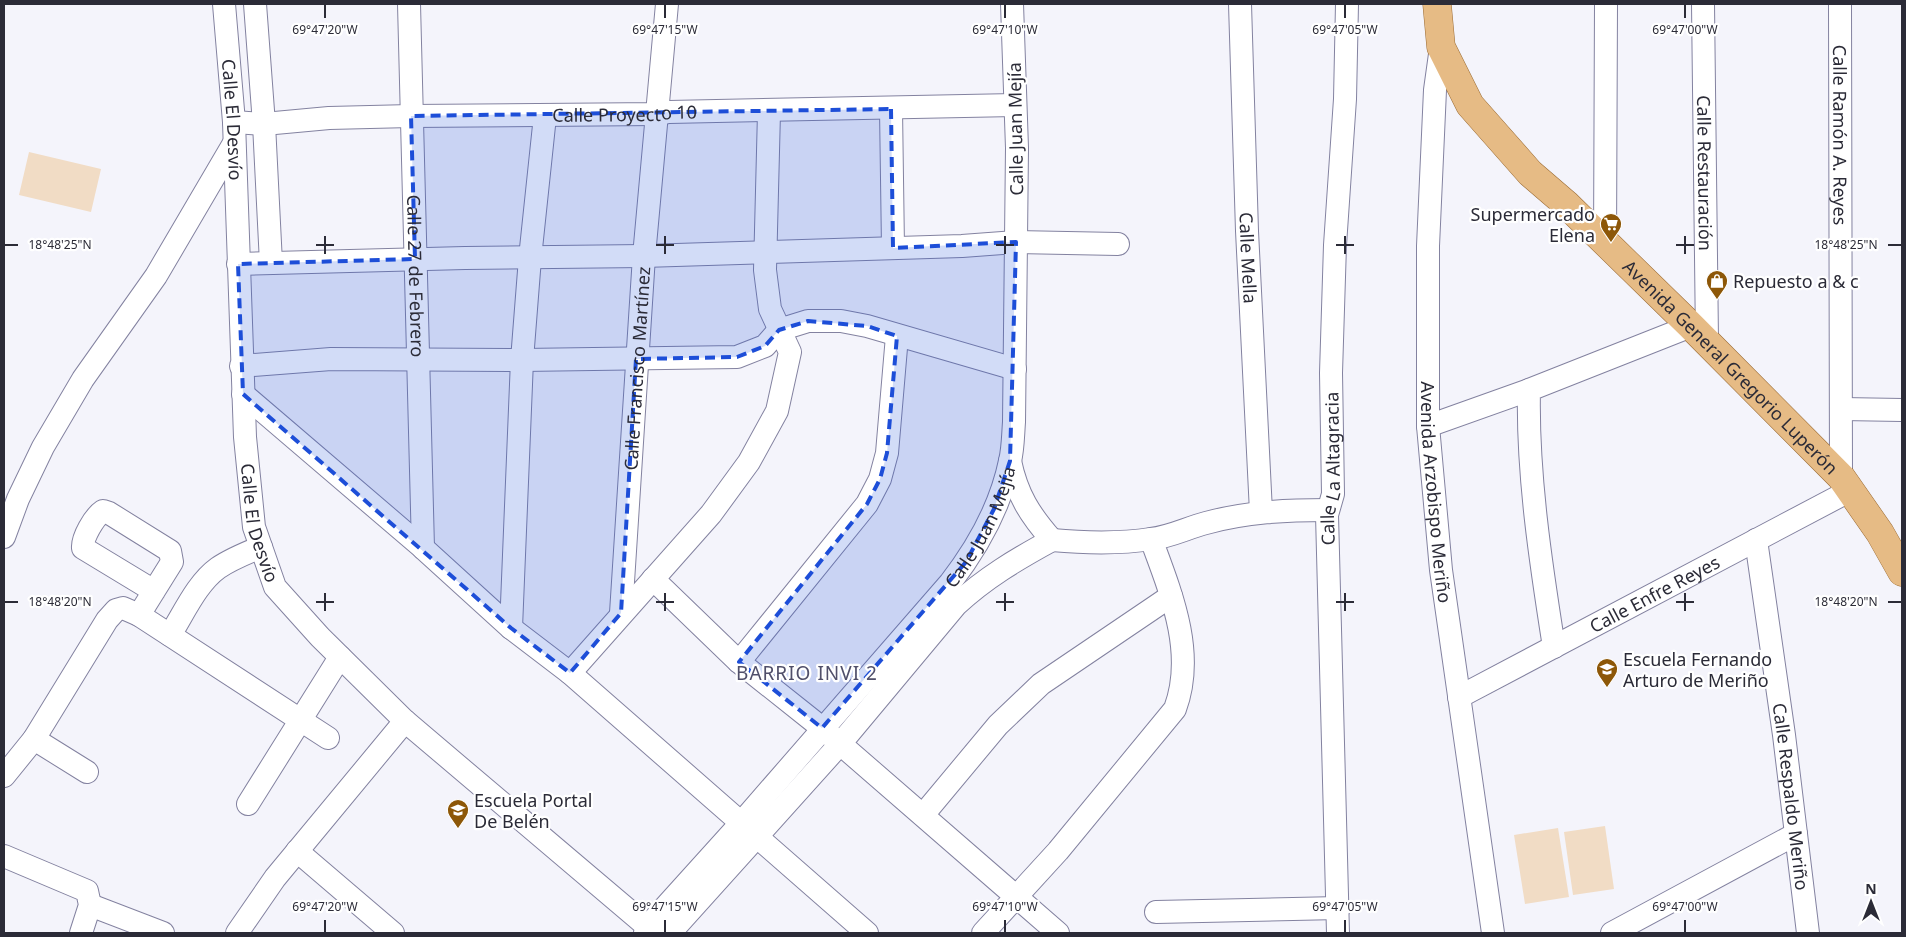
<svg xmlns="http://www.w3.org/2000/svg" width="1906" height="937" viewBox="0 0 1906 937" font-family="'Noto Sans',sans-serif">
	<rect width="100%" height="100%" fill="#f4f4fb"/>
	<path fill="#f1dcc5" d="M29 152 101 169 91 212 19 195Z
		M1605 826 1614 889 1573 895 1564 832Z
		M1558 828 1569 897 1525 904 1514 835Z"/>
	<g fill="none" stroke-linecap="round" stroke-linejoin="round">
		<g stroke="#8382a0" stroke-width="24">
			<g id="minor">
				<path id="s1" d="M224 4 234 122 245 437 254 527 275 587 320 637 405 721 655 933"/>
				<path d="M255 4 264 124 271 263"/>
				<path id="s2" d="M409 4 423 548"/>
				<path id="s3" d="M1240 4 1247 231 1261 512"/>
				<path id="s4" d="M1703 4 1707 341"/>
				<path id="s5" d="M1840 4 1841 477"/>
				<path id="s6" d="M1441 47 1435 90 1428 246V426L1441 570 1493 933"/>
				<path d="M891 109 893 248"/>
				<path id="s7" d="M234 122 264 124 329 118 411 116 658 114 669 112 1015 105"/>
				<path d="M1605 244 1606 4"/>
				<path d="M238 264 465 258 644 256 962 246 1016 242 1118 244"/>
				<path d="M241 366 331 359 522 360 737 357 765 346 779 330 808 321H841L867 326 1015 369"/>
				<path d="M243 394 423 548 511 628 570 673 867 933"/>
				<path d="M1842 409 1902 410"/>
				<path d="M1428 426 1529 390"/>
				<path d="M1010 461C1017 495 1030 515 1052 540"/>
				<path d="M4 537 18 499 43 447 83 379 156 276 234 143"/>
				<path d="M1052 540C1085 543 1118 544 1151 539 1170 537 1187 528 1206 523 1246 512 1286 510 1327 510"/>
				<path id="s8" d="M1756 540 1784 735 1808 933"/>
				<path d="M653 579 739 662 822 728 1058 933"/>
				<path id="s9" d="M621 613 644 256 667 4"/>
				<path d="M139 615 172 562 170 551 109 513 103 511C94 517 82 538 83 548L154 591"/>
				<path d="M511 628 522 360 530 258 545 116"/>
				<path d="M170 635C184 613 197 583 218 568 231 559 246 553 261 547"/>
				<path d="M1554 647C1541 565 1527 473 1529 390L1691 326"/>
				<path d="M739 662 867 504 880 479 887 453 897 336"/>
				<path d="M570 673 711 514 749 462 777 411 790 352 770 309 765 270 769 112"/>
				<path id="s10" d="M1459 697 1851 490"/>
				<path d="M34 739 87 772"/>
				<path d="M4 776 34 739 107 620 116 610 123 608 139 615 328 738"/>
				<path d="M248 804 340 657"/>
				<path d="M923 815 998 725 1041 684 1171 596"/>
				<path d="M297 851 393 933"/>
				<path d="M4 856 87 891 90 905 81 933"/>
				<path d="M90 905 163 933"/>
				<path d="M1156 912 1339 908"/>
				<path d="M237 933 275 878 405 721"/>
				<path id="s11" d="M645 933 648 926 741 823 950 583C977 548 1001 505 1010 461 1013 449 1013 435 1014 422L1017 148 1012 4"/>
				<path d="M670 933 840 744 956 605C985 578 1017 559 1052 540"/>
				<path d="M983 933 1058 851 1175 709C1196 653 1171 593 1151 539"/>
				<path id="s12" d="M1338 933 1327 515 1333 494 1331 373 1335 245 1345 99 1347 4"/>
				<path d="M1612 933 1796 834"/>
			</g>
		</g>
		<g stroke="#9a6b34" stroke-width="29">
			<g id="major">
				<path id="s13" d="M1437 4 1441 47 1470 105 1530 173 1566 204 1691 326 1841 477 1880 533 1902 572"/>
			</g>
		</g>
		<use href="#minor" stroke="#fff" stroke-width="22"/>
		<use href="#major" stroke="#e6bb85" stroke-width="28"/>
	</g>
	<path fill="#1d4ed8" fill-opacity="0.2" stroke="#1d4ed8" stroke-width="4" stroke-dasharray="10 6" stroke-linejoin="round" d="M891 109 893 248 1016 242 1010 461 994 509 966 562 822 728 739 662 867 504 880 479 887 453 897 336 867 326 808 321 779 330 765 346 737 357 636 359 621 613 570 673 511 628 243 394 238 264 415 259 411 116Z"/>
	<path fill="none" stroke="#2b2b37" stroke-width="2" d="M325 5V18M665 5V18M1005 5V18M1345 5V18M1685 5V18M325 236V254M665 236V254M1005 236V254M1345 236V254M1685 236V254M5 245H18M316 245H334M656 245H674M996 245H1014M1336 245H1354M1676 245H1694M1888 245H1901M325 593V611M665 593V611M1005 593V611M1345 593V611M1685 593V611M5 602H18M316 602H334M656 602H674M996 602H1014M1336 602H1354M1676 602H1694M1888 602H1901M325 920V932M665 920V932M1005 920V932M1345 920V932M1685 920V932"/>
	<defs>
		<g id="supermarket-pin" transform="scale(1.125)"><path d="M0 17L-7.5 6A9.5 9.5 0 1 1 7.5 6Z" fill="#8d5708" stroke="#fff"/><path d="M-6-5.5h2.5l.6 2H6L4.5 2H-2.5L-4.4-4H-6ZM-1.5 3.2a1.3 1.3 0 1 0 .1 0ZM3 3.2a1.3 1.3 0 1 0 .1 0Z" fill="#fff"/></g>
		<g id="shop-pin" transform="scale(1.125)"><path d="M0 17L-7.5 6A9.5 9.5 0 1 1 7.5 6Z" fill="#8d5708" stroke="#fff"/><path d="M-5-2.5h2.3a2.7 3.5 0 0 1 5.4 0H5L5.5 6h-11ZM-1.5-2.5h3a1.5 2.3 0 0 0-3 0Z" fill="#fff"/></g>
		<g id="school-pin" transform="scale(1.125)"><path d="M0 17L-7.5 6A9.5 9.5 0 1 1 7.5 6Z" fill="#8d5708" stroke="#fff"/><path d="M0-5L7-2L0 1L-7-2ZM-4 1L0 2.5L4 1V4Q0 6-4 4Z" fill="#fff"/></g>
	</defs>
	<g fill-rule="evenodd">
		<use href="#supermarket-pin" x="1611" y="224"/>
		<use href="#shop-pin" x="1717" y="281"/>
		<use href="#school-pin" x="1607" y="669"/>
		<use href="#school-pin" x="458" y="810"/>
	</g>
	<g text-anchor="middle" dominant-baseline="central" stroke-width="4.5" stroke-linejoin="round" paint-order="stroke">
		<g font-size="18" fill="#2b2b37" stroke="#fff">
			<text stroke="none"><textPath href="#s7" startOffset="391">Calle Proyecto 10</textPath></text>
			<text stroke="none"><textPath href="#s1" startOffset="116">Calle El Desvío</textPath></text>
			<text transform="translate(1015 129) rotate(-91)">Calle Juan Mejía</text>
			<text stroke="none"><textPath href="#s5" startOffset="131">Calle Ramón A. Reyes</textPath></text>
			<text stroke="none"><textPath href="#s4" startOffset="169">Calle Restauración</textPath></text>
			<text stroke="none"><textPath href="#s3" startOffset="254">Calle Mella</textPath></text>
			<text stroke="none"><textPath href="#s2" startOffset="272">Calle 27 de Febrero</textPath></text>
			<text stroke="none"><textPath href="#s13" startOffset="478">Avenida General Gregorio Luperón</textPath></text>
			<text stroke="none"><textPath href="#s9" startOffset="245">Calle Francisco Martínez</textPath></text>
			<text stroke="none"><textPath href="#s12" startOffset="465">Calle La Altagracia</textPath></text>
			<text stroke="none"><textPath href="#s6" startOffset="446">Avenida Arzobispo Meriño</textPath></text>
			<text stroke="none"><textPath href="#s1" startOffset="521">Calle El Desvío</textPath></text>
			<text stroke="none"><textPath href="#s11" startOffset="529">Calle Juan Mejía</textPath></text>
			<text stroke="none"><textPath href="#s10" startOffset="221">Calle Enfre Reyes</textPath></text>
			<text stroke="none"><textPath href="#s8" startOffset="259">Calle Respaldo Meriño</textPath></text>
		</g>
		<g font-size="18" fill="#2b2b37" stroke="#fff" text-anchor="start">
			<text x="1595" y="214" text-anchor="end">Supermercado<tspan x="1595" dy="21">Elena</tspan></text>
			<text x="1733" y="281">Repuesto a &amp; c</text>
			<text x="1623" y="659">Escuela Fernando<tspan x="1623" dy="21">Arturo de Meriño</tspan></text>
			<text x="474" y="800">Escuela Portal<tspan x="474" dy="21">De Belén</tspan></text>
		</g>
		<g font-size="19" letter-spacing="1" fill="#504f6a" stroke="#fff">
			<text x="807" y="673">BARRIO INVI 2</text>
		</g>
	</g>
	<g font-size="12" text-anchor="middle" fill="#2b2b37" stroke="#fff" stroke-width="4.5" stroke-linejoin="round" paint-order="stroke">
		<text x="325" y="34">69°47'20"W</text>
		<text x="665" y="34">69°47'15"W</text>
		<text x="1005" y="34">69°47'10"W</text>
		<text x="1345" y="34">69°47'05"W</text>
		<text x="1685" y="34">69°47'00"W</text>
		<text x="60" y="249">18°48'25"N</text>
		<text x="1846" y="249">18°48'25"N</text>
		<text x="60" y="606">18°48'20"N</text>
		<text x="1846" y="606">18°48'20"N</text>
		<text x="325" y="911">69°47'20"W</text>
		<text x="665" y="911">69°47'15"W</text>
		<text x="1005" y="911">69°47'10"W</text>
		<text x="1345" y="911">69°47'05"W</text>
		<text x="1685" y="911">69°47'00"W</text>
	</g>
	<rect width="1906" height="937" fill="none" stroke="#2b2b37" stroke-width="10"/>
	<g transform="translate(1871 902)" stroke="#ffffff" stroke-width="4" paint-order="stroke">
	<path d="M0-4L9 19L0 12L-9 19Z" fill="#2b2b37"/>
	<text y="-8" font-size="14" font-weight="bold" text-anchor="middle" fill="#2b2b37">N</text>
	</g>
</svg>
